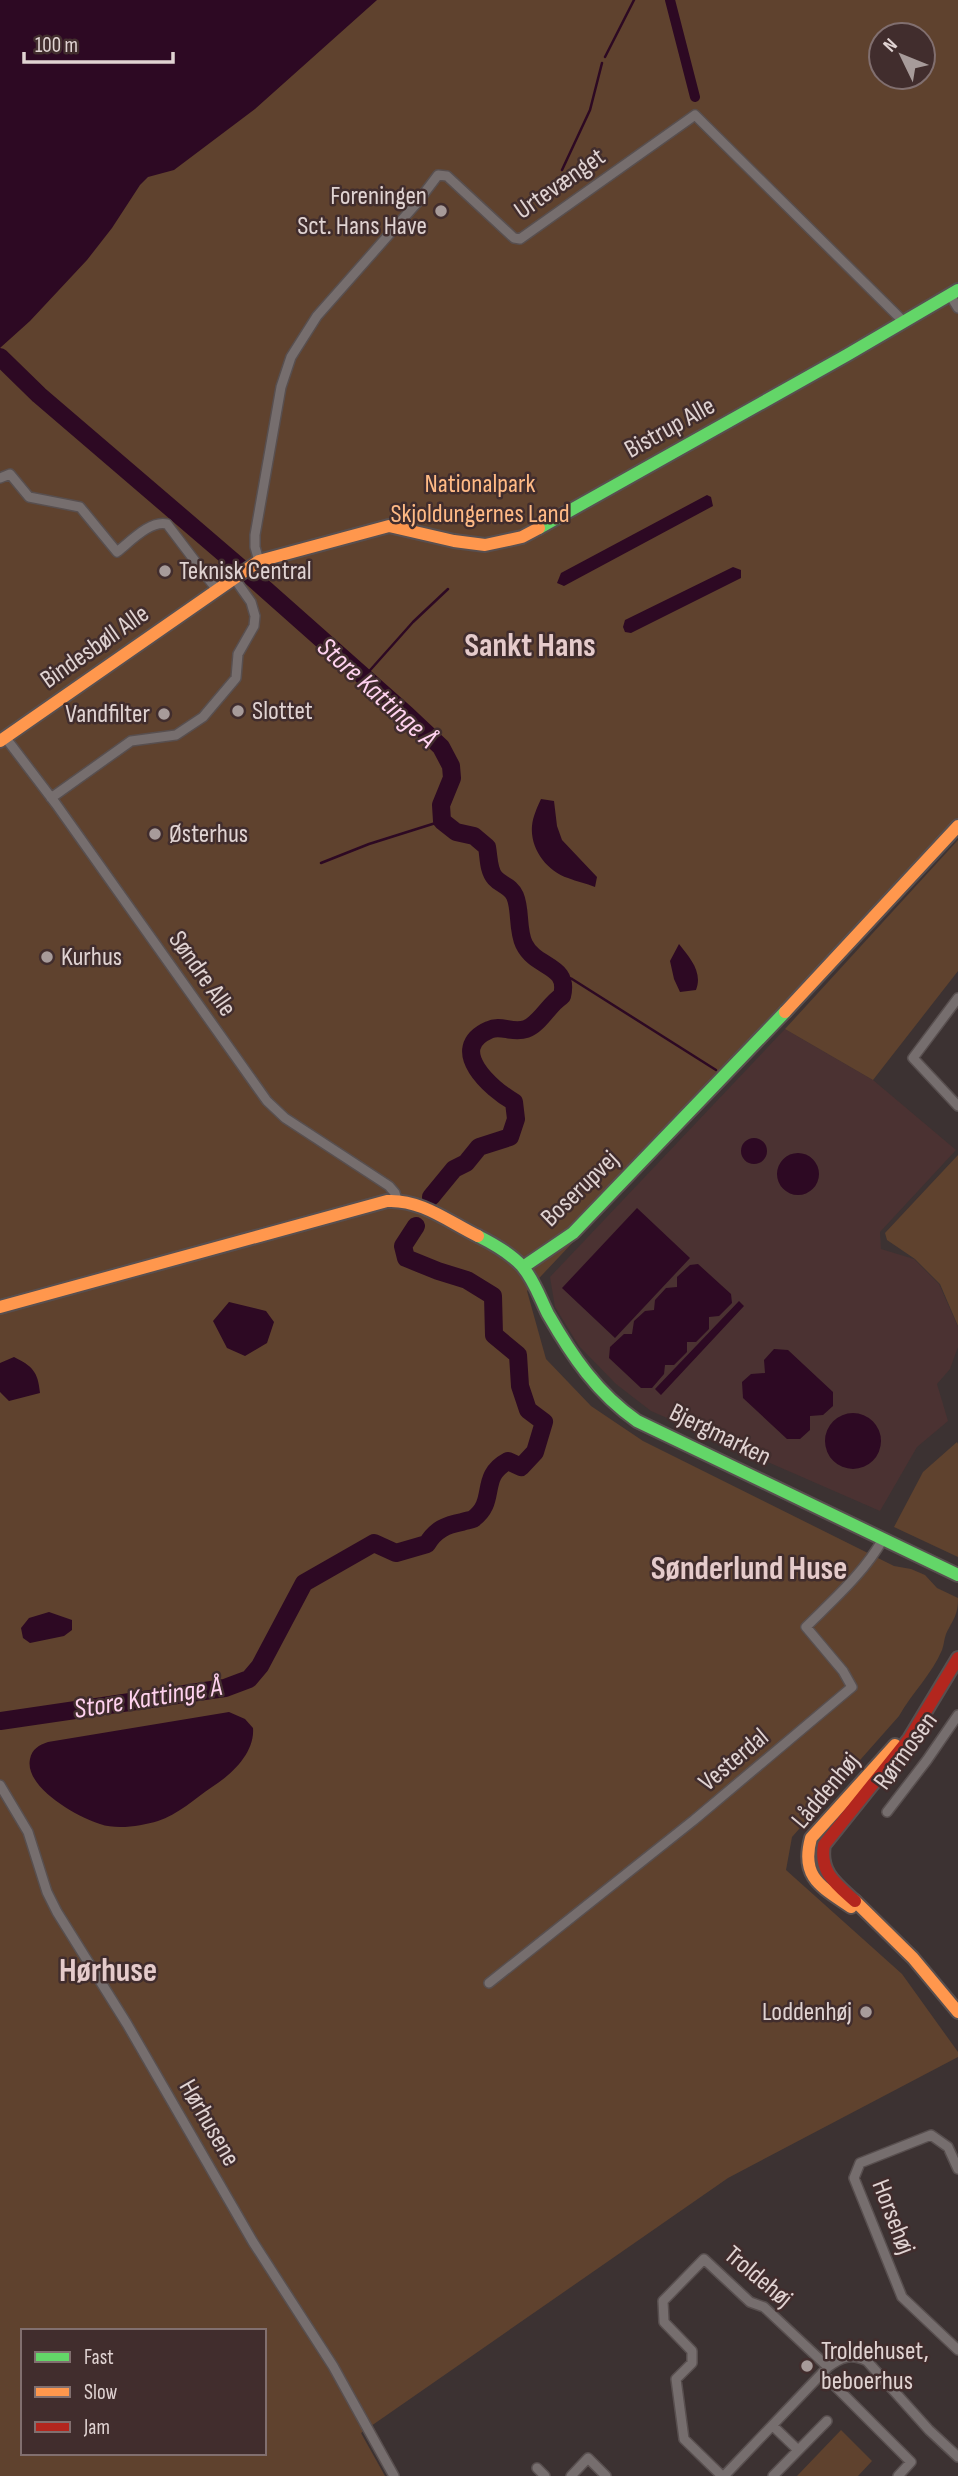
<svg xmlns="http://www.w3.org/2000/svg" width="958" height="2476" viewBox="0 0 958 2476" font-family="'Sofia Sans Condensed',sans-serif">
	<rect width="100%" height="100%" fill="#3c3232"/>
	<path fill="#4b3232" d="M785 1029 873 1080 956 1150 880 1232 881 1249 914 1259 939 1284 958 1327V1347L950 1369 937 1384 948 1421 917 1447 880 1511 651 1411 616 1384 579 1346 555 1307 550 1277Z"/>
	<path fill="#5f422e" fill-rule="evenodd" d="M0 0H958V833L527 1291 546 1359 591 1406 643 1441 894 1566 911 1569 925 1575 937 1588 958 1598C958 1616 953 1619 946 1634 944 1639 944 1645 942 1650 932 1674 912 1693 899 1716L792 1837 786 1870 902 1974 958 2052V2057L728 2178 361 2433 385 2476H0ZM881 35H923V77H881ZM23 2331H264V2453H23Z
		M958 840V971L873 1080 785 1029Z
		M958 1155V1326L940 1284 915 1259 887 1240 885 1233Z
		M957 1442 958 1444V1557L894 1527 923 1472Z
		M841 2430 872 2461 858 2476H797Z"/>
	<path fill="#2d0923" d="M0 0H377L255 109 174 170 148 177 140 185 112 228 87 260 30 321 0 348Z
		M707 495 711 497 713 506 564 586 557 583 561 573Z
		M733 567 741 570V578L631 633 625 632 623 627 625 620Z
		M541 799 554 801 557 826 562 840 597 877 595 887C586 883 577 882 568 878 547 871 530 849 532 826 533 816 537 808 541 799Z
		M679 944C690 958 703 972 696 990L680 992 674 979 670 961Z
		M741 1151a13 13 0 1 1 26 0a13 13 0 1 1-26 0Z
		M777 1174a21 21 0 1 1 42 0a21 21 0 1 1-42 0Z
		M637 1208 690 1258 615 1338 562 1288Z
		M698 1264 731 1294 732 1303 719 1316 709 1317V1329L696 1342H687V1352L674 1365H665L664 1374 652 1388H641L609 1358 610 1347 624 1334H632L634 1321 645 1311 654 1310 655 1300 666 1288 677 1287V1277L690 1265Z
		M739 1301 744 1306 661 1395 655 1389Z
		M229 1302 266 1311 274 1322 267 1343 245 1356 227 1348 213 1321Z
		M774 1349 788 1350 833 1392V1406L823 1415 810 1416V1430L800 1439H787L743 1398 742 1382 751 1374 765 1373 764 1360Z
		M14 1357C32 1366 38 1371 40 1393L9 1401 0 1392V1363Z
		M825 1441a28 28 0 1 1 56 0a28 28 0 1 1-56 0Z
		M49 1612 72 1620V1630L64 1636 30 1643 23 1638 21 1628 29 1618Z
		M229 1712 245 1719 253 1728C255 1753 231 1775 212 1787 196 1798 177 1815 158 1821 141 1826 117 1830 100 1824 77 1817 24 1787 30 1759 32 1749 39 1745 48 1742Z"/>
	<g fill="none" stroke-linecap="round" stroke-linejoin="round">
		<path stroke="#2d0923" stroke-width="2.5" d="M605 57 634 0
			M562 170 590 110 602 63
			M364 677 413 622 448 589
			M321 863 369 844 442 821
			M561 975 572 979 716 1070"/>
		<path stroke="#2d0923" stroke-width="10" d="M670 0 695 97"/>
		<path stroke="#2d0923" stroke-width="18" d="M0 357 39 395 256 581 407 715 441 747 451 766 452 778 441 805 442 821 456 832 474 836 487 847C489 857 488 870 495 878 502 886 510 885 515 896 521 910 517 929 524 944 536 969 570 964 562 996 549 1004 540 1024 526 1029 512 1034 501 1024 489 1030 446 1049 491 1089 514 1102L516 1119 510 1137 479 1147 466 1163 454 1169 431 1197
			M0 1721 225 1688 249 1679 260 1666 304 1583 374 1543 396 1553 427 1544C435 1530 446 1525 462 1522 464 1521 471 1520 473 1519 498 1501 478 1477 508 1461L521 1467 535 1452 544 1422 528 1410 520 1386 518 1355 494 1335 493 1296 467 1280 438 1271 406 1258 403 1246 416 1226"/>
		<g stroke="#584f4f" stroke-width="12">
			<path id="street" d="M950 295 958 308
				M0 478 10 474 29 497 80 507 117 552C130 542 150 520 167 524L217 590
				M259 561 255 547V535L281 387 291 357 317 316 416 204 438 175 447 176 514 238 520 239 695 115 904 322
				M5 737 56 804 267 1101 285 1118 389 1186 395 1193 397 1200
				M51 798 131 741 176 735 203 717 236 678 238 654 254 626 255 616 251 602 234 578
				M958 998 913 1058 958 1106
				M0 1785 28 1832 47 1892 57 1912 127 2024 253 2242 333 2366 394 2476
				M887 1812 927 1760 958 1715
				M489 1983 694 1820 852 1687 843 1671 806 1627C833 1600 864 1573 883 1539
				M958 2169 948 2147 931 2135 860 2163 854 2178 902 2297 958 2350
				M822 2373 911 2462 898 2476
				M773 2426 798 2450
				M537 2468 545 2476
				M571 2476 588 2458 606 2476
				M722 2476 684 2439 676 2379 692 2363V2351L664 2322 663 2301 704 2259 750 2302 764 2307 828 2367
				M724 2476 828 2367C841 2357 851 2353 867 2361L929 2430 958 2457
				M773 2476 827 2421"/>
		</g>
		<g stroke="#584f4f" stroke-width="16">
			<path id="fast" d="M539 528 847 355 958 290
				M478 1236C494 1244 510 1253 522 1266 534 1280 540 1298 548 1314 572 1356 597 1393 637 1421L958 1575
				M523 1267 573 1233 785 1012"/>
		</g>
		<g stroke="#584f4f" stroke-width="16">
			<path id="slow" d="M0 741 259 561 389 526 454 541 485 545 522 537 539 528
				M785 1012 958 826
				M0 1307 387 1201C421 1199 449 1222 478 1236
				M855 1901 913 1958 958 2012
				M851 1907C822 1887 800 1878 811 1838L895 1745"/>
		</g>
		<g stroke="#584f4f" stroke-width="16">
			<path id="jam" d="M855 1901C836 1884 819 1872 824 1845L909 1739 958 1658"/>
		</g>
		<use href="#street" stroke="#766e6e" stroke-width="9"/>
		<use href="#fast" stroke="#63d668" stroke-width="12"/>
		<use href="#slow" stroke="#ff974d" stroke-width="12"/>
		<use href="#jam" stroke="#b3261e" stroke-width="12"/>
	</g>
	<g fill="#a79b9a" stroke="#412d2d" stroke-width="2.5">
		<circle cx="441" cy="211" r="7"/>
		<circle cx="165" cy="571" r="7"/>
		<circle cx="238" cy="711" r="7"/>
		<circle cx="164" cy="714" r="7"/>
		<circle cx="155" cy="834" r="7"/>
		<circle cx="47" cy="957" r="7"/>
		<circle cx="866" cy="2012" r="7"/>
		<circle cx="807" cy="2366" r="7"/>
	</g>
	<g text-anchor="middle" dominant-baseline="central" stroke-width="5" stroke-linejoin="round" paint-order="stroke">
		<g font-size="26" fill="#e0d3d2" stroke="#412d2d">
			<text transform="translate(560 184) rotate(-35)">Urtevænget</text>
			<text transform="translate(670 428) rotate(-29)">Bistrup Alle</text>
			<text transform="translate(95 647) rotate(-35)">Bindesbøll Alle</text>
			<text transform="translate(202 974) rotate(55)">Søndre Alle</text>
			<text transform="translate(580 1189) rotate(-44)">Boserupvej</text>
			<text transform="translate(720 1435) rotate(26)">Bjergmarken</text>
			<text transform="translate(906 1751) rotate(-54)">Rørmosen</text>
			<text transform="translate(734 1760) rotate(-40)">Vesterdal</text>
			<text transform="translate(826 1791) rotate(-50)">Låddenhøj</text>
			<text transform="translate(209 2123) rotate(60)">Hørhusene</text>
			<text transform="translate(893 2217) rotate(69)">Horsehøj</text>
			<text transform="translate(758 2277) rotate(40)">Troldehøj</text>
		</g>
		<g font-size="26" fill="#e0d3d2" stroke="#412d2d" text-anchor="start">
			<text x="427" y="196" text-anchor="end">Foreningen<tspan x="427" dy="30">Sct. Hans Have</tspan></text>
			<text x="179" y="571">Teknisk Central</text>
			<text x="252" y="711">Slottet</text>
			<text x="150" y="714" text-anchor="end">Vandfilter</text>
			<text x="169" y="834">Østerhus</text>
			<text x="61" y="957">Kurhus</text>
			<text x="852" y="2012" text-anchor="end">Loddenhøj</text>
			<text x="821" y="2351">Troldehuset,<tspan x="821" dy="30">beboerhus</tspan></text>
		</g>
		<g font-size="26" fill="#ffba85" stroke="#412d2d">
			<text x="480" y="484">Nationalpark<tspan x="480" dy="30">Skjoldungernes Land</tspan></text>
		</g>
		<g font-size="28" font-style="italic" fill="#ffd2ef" stroke="#412d2d">
			<text transform="translate(377 693) rotate(42)">Store Kattinge Å</text>
			<text transform="translate(148 1698) rotate(-9)">Store Kattinge Å</text>
		</g>
		<g font-size="33" font-weight="bold" fill="#e5cbcb" stroke="#412d2d">
			<text x="530" y="646">Sankt Hans</text>
			<text x="749" y="1569">Sønderlund Huse</text>
			<text x="108" y="1971">Hørhuse</text>
		</g>
	</g>
	<rect x="21" y="2329" width="245" height="126" fill="#412d2d" stroke="#816f6f" stroke-width="2"/>
	<rect x="35" y="2352" width="35" height="10" fill="#63d668" stroke="#816f6f" stroke-width="2"/>
	<text x="84" y="2364" font-size="21" fill="#e0d3d2">Fast</text>
	<rect x="35" y="2387" width="35" height="10" fill="#ff974d" stroke="#816f6f" stroke-width="2"/>
	<text x="84" y="2399" font-size="21" fill="#e0d3d2">Slow</text>
	<rect x="35" y="2422" width="35" height="10" fill="#b3261e" stroke="#816f6f" stroke-width="2"/>
	<text x="84" y="2434" font-size="21" fill="#e0d3d2">Jam</text>
	<g transform="translate(902 56) rotate(313)"><circle r="33" fill="#412d2d" stroke="#816f6f" stroke-width="2"/>
	<path d="M0-5L12 26L0 18L-12 26Z" fill="#a79b9a"/>
	<text y="-10" font-size="19" font-weight="bold" text-anchor="middle" fill="#e0d3d2">N</text>
	</g>
	<path d="M24 52v10h149v-10" fill="none" stroke="#e0d3d2" stroke-width="3.5"/>
	<text x="35" y="52" font-size="21" fill="#e0d3d2" stroke="#412d2d" stroke-width="5" paint-order="stroke">100 m</text>
</svg>
